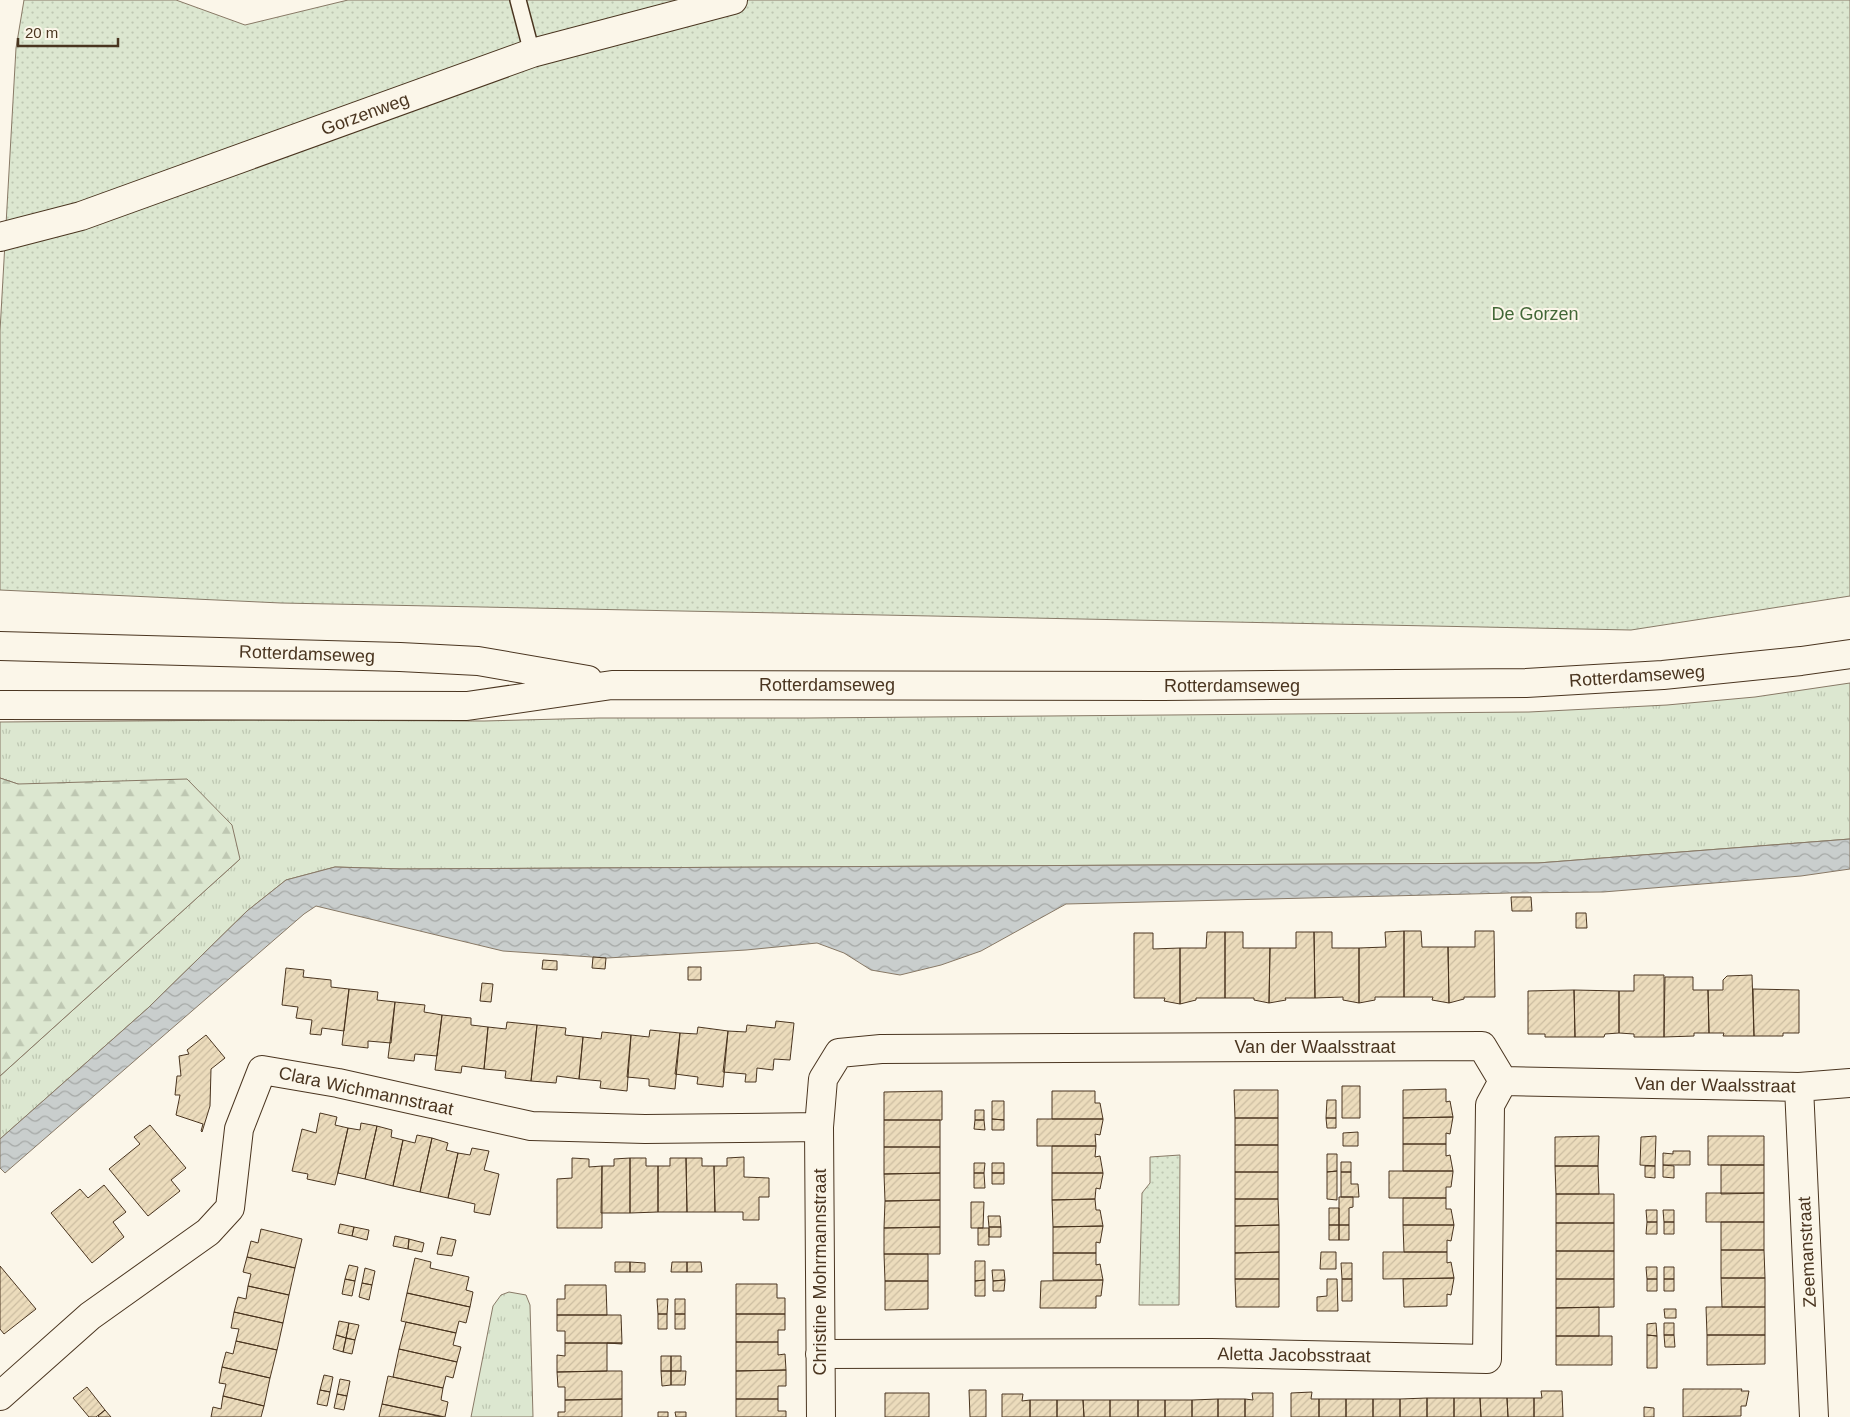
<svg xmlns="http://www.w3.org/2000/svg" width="1850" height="1417" viewBox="0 0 1850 1417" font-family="Arial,sans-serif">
	<defs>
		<pattern id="grass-tufts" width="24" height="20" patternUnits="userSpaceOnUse" patternTransform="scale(1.25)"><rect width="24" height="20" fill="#dce7d0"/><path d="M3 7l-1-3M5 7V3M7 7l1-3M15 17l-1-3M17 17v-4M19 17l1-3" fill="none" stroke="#bec7b2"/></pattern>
		<pattern id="forest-firs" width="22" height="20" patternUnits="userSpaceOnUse" patternTransform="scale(1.25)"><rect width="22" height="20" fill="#dce7d0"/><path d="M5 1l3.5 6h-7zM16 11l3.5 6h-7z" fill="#bec7b2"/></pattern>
		<pattern id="park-dots" width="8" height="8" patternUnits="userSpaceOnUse" patternTransform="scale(1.25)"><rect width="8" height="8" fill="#dce7d0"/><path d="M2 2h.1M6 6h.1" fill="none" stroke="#bec7b2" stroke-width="1.8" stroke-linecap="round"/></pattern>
		<pattern id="water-waves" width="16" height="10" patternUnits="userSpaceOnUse" patternTransform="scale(1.25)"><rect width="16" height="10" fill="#c9cecd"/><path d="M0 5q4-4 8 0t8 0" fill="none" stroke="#a5a8a6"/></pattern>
		<pattern id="building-hatch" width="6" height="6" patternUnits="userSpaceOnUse" patternTransform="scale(1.25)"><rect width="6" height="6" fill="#ecdcbc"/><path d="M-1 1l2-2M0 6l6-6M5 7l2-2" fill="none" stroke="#ccbda1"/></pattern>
	</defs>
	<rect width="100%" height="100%" fill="#fbf6e9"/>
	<path fill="url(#grass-tufts)" stroke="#887966" d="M1850 683V839L1538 863 401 869 335 867 286 880 247 911 148 1008 0 1139V1076L240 859 0 778V722L253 720 484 721 599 718H808L1529 712 1667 705 1755 697Z
		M509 1292 526 1295 530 1305 533 1417H471L493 1306 501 1295Z"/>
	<path fill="url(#forest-firs)" stroke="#887966" d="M0 778 18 784 187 779 232 825 240 859 0 1076Z"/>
	<path fill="url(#park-dots)" stroke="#887966" d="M24 0H176L245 25 348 0H1850V596L1631 630 281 603 0 590V331L16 48Z
		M1180 1155 1179 1305H1139L1142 1193 1150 1183V1157Z"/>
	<path fill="url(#water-waves)" stroke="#887966" d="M1850 839V869L1801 876 1603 892 1510 893 1066 904 981 951 941 965 900 975 871 970 844 953 817 943 746 950 607 958 503 951 316 906 304 914 5 1173 0 1168V1139L148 1008 247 911 286 880 335 867 401 869 1538 863Z"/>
	<path fill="url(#building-hatch)" stroke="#4a3520" d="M1511 897H1531L1532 911H1512Z
		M1576 913H1586L1587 928H1576Z
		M1404 931V997H1375V1000L1359 1003V948L1386 947 1385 932Z
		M1404 931H1421L1422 947H1448L1449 1003 1432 1000 1433 997H1404Z
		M1475 931H1494L1495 997H1464V999L1449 1003 1448 947H1475Z
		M1207 932H1225V998H1196V1000L1180 1004V948H1206Z
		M1225 932H1243V948H1270L1269 1003 1254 1000V998H1225Z
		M1296 932H1314L1315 998H1285L1286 1000 1269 1003 1270 948H1296Z
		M1314 932H1332V948H1359V1003L1343 1000V997L1315 998Z
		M1134 933H1153V949L1180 948V1004L1164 1001 1165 998H1134Z
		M593 957 606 958 605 969 592 968Z
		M543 960 557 961V970L542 969Z
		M688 967H701V980H688Z
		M286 968 304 970 303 977 331 980V987L349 989 344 1031 322 1028 321 1035 310 1034 312 1020 296 1018 298 1007 282 1005Z
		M1634 975H1664V1037H1634V1034L1619 1033V991H1634Z
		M1752 975 1754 1036H1723L1724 1033H1709L1708 990H1723V980L1727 976Z
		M1665 977H1693V990H1708L1709 1033H1694V1036L1664 1037Z
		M482 983 493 984 491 1002 480 1001Z
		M349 989 378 992 377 1000 395 1002 391 1043 368 1041V1048L342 1045Z
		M1753 989 1799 990V1033H1783V1036H1754Z
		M1574 990 1575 1037H1545V1034H1528V991Z
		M1574 990 1619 991V1033L1605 1034 1604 1037H1575Z
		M395 1002 425 1005 424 1012 442 1015 437 1056 415 1054 414 1061 388 1058Z
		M442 1015 471 1018V1025L488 1027 484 1069 462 1066 461 1073 435 1070Z
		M776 1021 794 1023 790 1060 774 1059 773 1070 757 1068 756 1082H745L746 1074 723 1072 728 1031 746 1032 747 1025 775 1028Z
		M507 1022 537 1025 531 1081 505 1078 506 1071 484 1069 488 1027 506 1029Z
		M537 1025 566 1028 565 1035 583 1037 579 1079 557 1076 556 1083 531 1081Z
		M698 1027 728 1031 723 1087 697 1084 698 1077 675 1074 680 1033 697 1034Z
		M650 1030 680 1033 675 1089 649 1086V1079L627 1077 631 1035 649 1037Z
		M602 1032 631 1035 627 1091 600 1088 601 1081 579 1079 583 1037 601 1039Z
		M206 1035 225 1058 211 1069 210 1106 202 1132 201 1131 203 1124 176 1115 180 1095H175L177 1076H181L179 1056 189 1054 187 1050Z
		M1342 1086H1360V1118H1342Z
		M1446 1089V1102L1450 1101 1453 1117 1403 1118V1090Z
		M1234 1090H1278V1118H1235Z
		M942 1091V1120H884V1092Z
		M1052 1091H1095V1103H1100L1103 1119H1052Z
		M1327 1100H1336V1118H1326Z
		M992 1101H1004V1120L992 1119Z
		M975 1110H984V1120H975Z
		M320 1113 337 1117 335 1125 348 1128 335 1185 307 1179 308 1174 292 1171 302 1129 316 1133Z
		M1453 1117 1450 1134 1446 1133V1144H1403V1118Z
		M1235 1118H1278V1145H1235Z
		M1326 1118H1336V1128H1327Z
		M992 1119 1004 1120V1130H992Z
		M1037 1119H1103V1120L1100 1135 1095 1134 1096 1146H1037Z
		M884 1120H940V1147H884Z
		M975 1120H984L985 1130 974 1129Z
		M361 1123 377 1126 365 1179 338 1173 348 1128 360 1130Z
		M150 1125 186 1168 171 1180 180 1191 148 1216 109 1169 140 1144 134 1137Z
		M377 1126 392 1130 391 1137 403 1140 393 1186 365 1179Z
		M1358 1132V1146H1343V1133Z
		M417 1135 432 1138 420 1192 393 1186 403 1140 415 1143Z
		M1599 1136 1598 1166H1555V1137Z
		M1656 1136 1655 1166 1640 1165 1641 1137Z
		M1708 1136H1764V1165H1708Z
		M432 1138 448 1143 446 1150 458 1153 448 1198 420 1192Z
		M1403 1144H1446V1156L1450 1155 1453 1171H1403Z
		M1235 1145H1278V1172H1235Z
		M1052 1146H1096L1095 1157 1100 1156 1103 1173H1052Z
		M884 1147H940V1173L884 1174Z
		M472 1148 489 1151 484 1170 499 1174 490 1215 474 1212 475 1204 448 1198 458 1153 470 1155Z
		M1673 1151H1690V1165H1663V1153L1673 1154Z
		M1327 1154H1337V1171L1327 1172Z
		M744 1157V1177L769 1178V1197H759V1220H743V1212H715L714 1166H727V1158Z
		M572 1158 589 1159V1167L602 1166V1228H557V1179L572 1178Z
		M630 1158H646V1166H658V1212L630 1213Z
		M630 1158V1213H601L602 1166H614V1159Z
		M670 1158H686L687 1212H658V1166H670Z
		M686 1158H702V1166H714L715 1212H687Z
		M1341 1162H1351V1172H1341Z
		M974 1163H985L984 1173H974Z
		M992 1163H1004V1173H992Z
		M1663 1165 1674 1166V1178L1663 1177Z
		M1721 1165H1764V1193L1721 1194Z
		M1555 1166H1598L1599 1194H1556Z
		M1645 1166H1655V1178L1645 1177Z
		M1337 1171V1200L1327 1199V1172Z
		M1389 1171H1453V1172L1451 1187H1446V1198H1389Z
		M1235 1172H1278V1199H1235Z
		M1341 1172H1351V1184H1358L1359 1197H1341Z
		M940 1173V1200L885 1201 884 1174Z
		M974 1173H984L985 1188H974Z
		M992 1173H1004V1184H992Z
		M1052 1173H1103V1174L1100 1189 1096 1188 1095 1199 1052 1200Z
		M104 1185 126 1212 113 1222 124 1237 92 1263 51 1213 80 1189 88 1198Z
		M1706 1193H1764V1222H1706Z
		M1556 1194H1614V1223H1556Z
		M1339 1197H1353V1207L1349 1208V1225H1339Z
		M1403 1198H1446V1209H1451L1454 1225H1403Z
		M1095 1199 1096 1210H1100L1103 1226 1053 1227 1052 1200Z
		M1235 1199H1278L1279 1225 1235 1226Z
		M940 1200V1227L884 1228 885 1201Z
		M971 1202H984L983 1228H971Z
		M1329 1208H1339V1225H1329Z
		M1646 1210H1657V1222H1647Z
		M1663 1210H1674V1222H1664Z
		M988 1216H1000L1001 1227H989Z
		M1647 1222H1657V1234H1646Z
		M1664 1222H1674V1234H1664Z
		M1721 1222H1764V1250H1721Z
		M1556 1223H1614V1251H1556Z
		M340 1224 354 1227 352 1236 338 1233Z
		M1279 1225V1252L1235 1253V1226Z
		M1329 1225H1339V1240H1329Z
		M1339 1225H1349V1240H1339Z
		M1403 1225H1454L1451 1241 1447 1240V1252H1404Z
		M1103 1226 1100 1243 1096 1242V1253H1053V1227Z
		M354 1227 369 1230 367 1240 352 1236Z
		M940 1227V1254H884V1228Z
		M989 1227H1001V1237H989Z
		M978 1228H989V1245H978Z
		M261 1229 302 1239 295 1268 247 1257 251 1241 258 1243Z
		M395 1236 409 1239 408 1249 393 1246Z
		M441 1237 456 1240 452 1256 437 1254Z
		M409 1239 424 1243 422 1252 408 1249Z
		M1721 1250H1764L1765 1278H1721Z
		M1556 1251H1614V1279H1556Z
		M1279 1252V1279H1235V1253Z
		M1321 1252H1336V1269H1320Z
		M1383 1252H1447V1263L1451 1262 1454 1278 1383 1279Z
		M1053 1253H1096V1265L1100 1264 1103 1280H1053Z
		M884 1254H928V1281H885Z
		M247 1257 295 1268 289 1295 248 1286 251 1274 243 1272Z
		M415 1258 431 1262 430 1268 469 1277 466 1290 473 1292 470 1307 407 1293Z
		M975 1261H985V1280L975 1281Z
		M615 1262H630V1272H615Z
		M630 1262 645 1263V1272H630Z
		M672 1262H687V1272H671Z
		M687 1262H701L702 1272H687Z
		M1341 1263H1352V1279H1342Z
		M349 1265 358 1267 355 1281 345 1279Z
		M0 1266 36 1309 4 1334 0 1329Z
		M1646 1267H1657V1279H1647Z
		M1664 1267H1674V1279H1664Z
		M365 1268 375 1271 372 1285 362 1283Z
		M992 1270H1004L1005 1280 993 1281Z
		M1454 1278 1451 1295 1447 1294V1306L1404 1307 1403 1279Z
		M1721 1278H1765V1307H1722Z
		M345 1279 355 1281 352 1296 342 1294Z
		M1235 1279H1279V1307H1236Z
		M1327 1279H1337L1338 1311H1317V1297L1327 1296Z
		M1342 1279H1352V1301H1342Z
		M1556 1279H1614V1307L1556 1308Z
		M1647 1279H1657V1291H1647Z
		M1664 1279H1674V1291H1664Z
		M985 1280V1296H975V1281Z
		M1005 1280 1004 1291H993V1281Z
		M1103 1280 1101 1296H1096V1308H1040L1041 1281Z
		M885 1281H928V1309L885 1310Z
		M362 1283 372 1285 369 1300 359 1297Z
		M736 1284H777V1298H785V1314H736Z
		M565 1285H606L607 1315H557V1299H565Z
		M248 1286 289 1295 283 1323 234 1312 238 1297 246 1299Z
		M407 1293 470 1307 466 1323 459 1321 456 1333 401 1321Z
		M657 1299H668L667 1314H658Z
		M675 1299H685V1314H675Z
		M1599 1307V1336H1556V1308Z
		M1706 1307H1765V1335H1707Z
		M1664 1309H1676V1318H1665Z
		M234 1312 283 1323 277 1350 236 1341 239 1329 231 1328Z
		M658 1314H667V1329H658Z
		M675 1314H685V1329H675Z
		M736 1314H785V1330H778V1342H736Z
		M557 1315H621L622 1343H565V1331H557Z
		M339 1321 349 1323 346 1338 336 1335Z
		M406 1322 456 1333 453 1345 461 1347 457 1362 399 1349Z
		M349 1323 359 1325 355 1340 346 1338Z
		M1656 1323 1657 1336 1647 1335V1324Z
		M1664 1323H1674V1335H1664Z
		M336 1335 346 1338 343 1352 333 1349Z
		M1647 1335 1657 1336V1368H1647Z
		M1664 1335H1674L1675 1347H1665Z
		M1707 1335H1765V1364L1707 1365Z
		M1556 1336H1612V1365H1556Z
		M346 1338 355 1340 352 1354 343 1352Z
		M236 1341 277 1350 270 1378 222 1367 226 1352 233 1354Z
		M736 1342H778V1355L785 1354 786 1370 736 1371Z
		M565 1343H622V1344L607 1343V1371L557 1372V1355L565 1356Z
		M399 1349 457 1362 453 1378 446 1376 443 1388 393 1377Z
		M661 1356H671V1371H661Z
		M671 1356H681V1371H671Z
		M222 1367 270 1378 264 1406 223 1396 226 1384 219 1383Z
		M786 1370V1386H778V1399H736V1371Z
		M607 1371H622V1399L565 1400V1387H558L557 1372Z
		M661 1371H671V1385L662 1386Z
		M671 1371H686L685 1385H671Z
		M324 1375 333 1377 330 1392 320 1390Z
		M388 1376 443 1388 441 1400 448 1402 445 1417 382 1404Z
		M340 1379 350 1381 347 1396 337 1394Z
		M87 1387 105 1410 96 1417H89L73 1398Z
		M1683 1389H1742L1741 1391H1749L1746 1406H1741V1416L1683 1417Z
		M320 1390 330 1392 327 1406 317 1404Z
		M969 1390H986V1417H970Z
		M1541 1391H1562L1563 1417H1534V1398H1542Z
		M1312 1392 1311 1399H1319V1417H1291V1393Z
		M885 1393H929V1417H885Z
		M1252 1393H1273V1417H1245V1399L1253 1400Z
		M337 1394 347 1396 344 1410 334 1408Z
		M1002 1394H1023L1022 1401 1030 1400V1417H1002Z
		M223 1396 264 1406 261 1417H211L213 1407 221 1409Z
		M1427 1398V1417H1400V1399Z
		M1427 1398H1454V1417H1427Z
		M1454 1398H1480L1481 1417H1454Z
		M1480 1398H1507L1508 1417H1481Z
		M1507 1398H1534V1417H1508Z
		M622 1399V1417H558V1412H565V1400Z
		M736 1399H778V1411H786V1417H736Z
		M1218 1399V1417H1192V1400Z
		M1218 1399H1245V1417H1218Z
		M1319 1399H1346V1417H1319Z
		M1346 1399H1373V1417H1346Z
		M1373 1399H1400V1417H1373Z
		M1030 1400H1057V1417H1030Z
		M1057 1400H1083L1084 1417H1057Z
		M1083 1400H1110V1417H1084Z
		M1110 1400H1138V1417H1110Z
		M1138 1400H1165V1417H1138Z
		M1165 1400H1192V1417H1165Z
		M382 1404 442 1417H379Z
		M1644 1407 1654 1408V1417H1644Z
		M105 1410 111 1417H99L98 1416Z
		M658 1412H668V1417H658Z
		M675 1412H686V1417H676Z"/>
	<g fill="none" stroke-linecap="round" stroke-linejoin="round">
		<g stroke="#4a3520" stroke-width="18">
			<path id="service" d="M518 0 532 53"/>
		</g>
		<g stroke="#4a3520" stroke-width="30">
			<path id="minor" d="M0 237 81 216 532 53 733 0
				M1799 1087 1814 1417
				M820 1354 1211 1353 1487 1359 1490 1105 1503 1081
				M0 1396 90 1316 208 1232 230 1208 239 1129 262 1070 338 1083 531 1126 645 1129 819 1127
				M821 1417 819 1127 823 1079 839 1053 881 1049 1482 1046 1503 1081 1799 1087 1850 1083"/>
		</g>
		<g stroke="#4a3520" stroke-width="30">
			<path id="secondary" d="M0 646 400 657 478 661 588 680
				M0 705 467 706 612 685 1163 686 1526 683 1663 675 1801 661 1850 654"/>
		</g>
		<use href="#service" stroke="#fbf6e9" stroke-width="15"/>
		<use href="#minor" stroke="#fbf6e9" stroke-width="28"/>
		<use href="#secondary" stroke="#fbf6e9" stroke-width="28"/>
	</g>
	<g text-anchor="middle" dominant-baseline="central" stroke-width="4" stroke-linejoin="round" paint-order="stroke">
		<g font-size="18" fill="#4a3520" stroke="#fbf6e9">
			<text transform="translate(365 114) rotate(-20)">Gorzenweg</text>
			<text transform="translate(307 654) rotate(2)">Rotterdamseweg</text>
			<text transform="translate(1637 676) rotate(-4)">Rotterdamseweg</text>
			<text x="827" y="685">Rotterdamseweg</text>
			<text x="1232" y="686">Rotterdamseweg</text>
			<text x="1315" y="1047">Van der Waalsstraat</text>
			<text transform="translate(1715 1085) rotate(1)">Van der Waalsstraat</text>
			<text transform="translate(366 1091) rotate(12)">Clara Wichmannstraat</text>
			<text transform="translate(1807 1252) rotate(-93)">Zeemanstraat</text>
			<text transform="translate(820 1272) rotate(-90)">Christine Mohrmannstraat</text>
			<text transform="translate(1294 1355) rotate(1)">Aletta Jacobsstraat</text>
		</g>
		<g font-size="18" fill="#436837" stroke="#fbf6e9">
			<text x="1535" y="314">De Gorzen</text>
		</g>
	</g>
	<path d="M18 38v8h100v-8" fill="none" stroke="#4a3520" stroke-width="2.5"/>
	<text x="25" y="38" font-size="15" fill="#4a3520" stroke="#fbf6e9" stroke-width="4" paint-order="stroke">20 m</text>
</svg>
